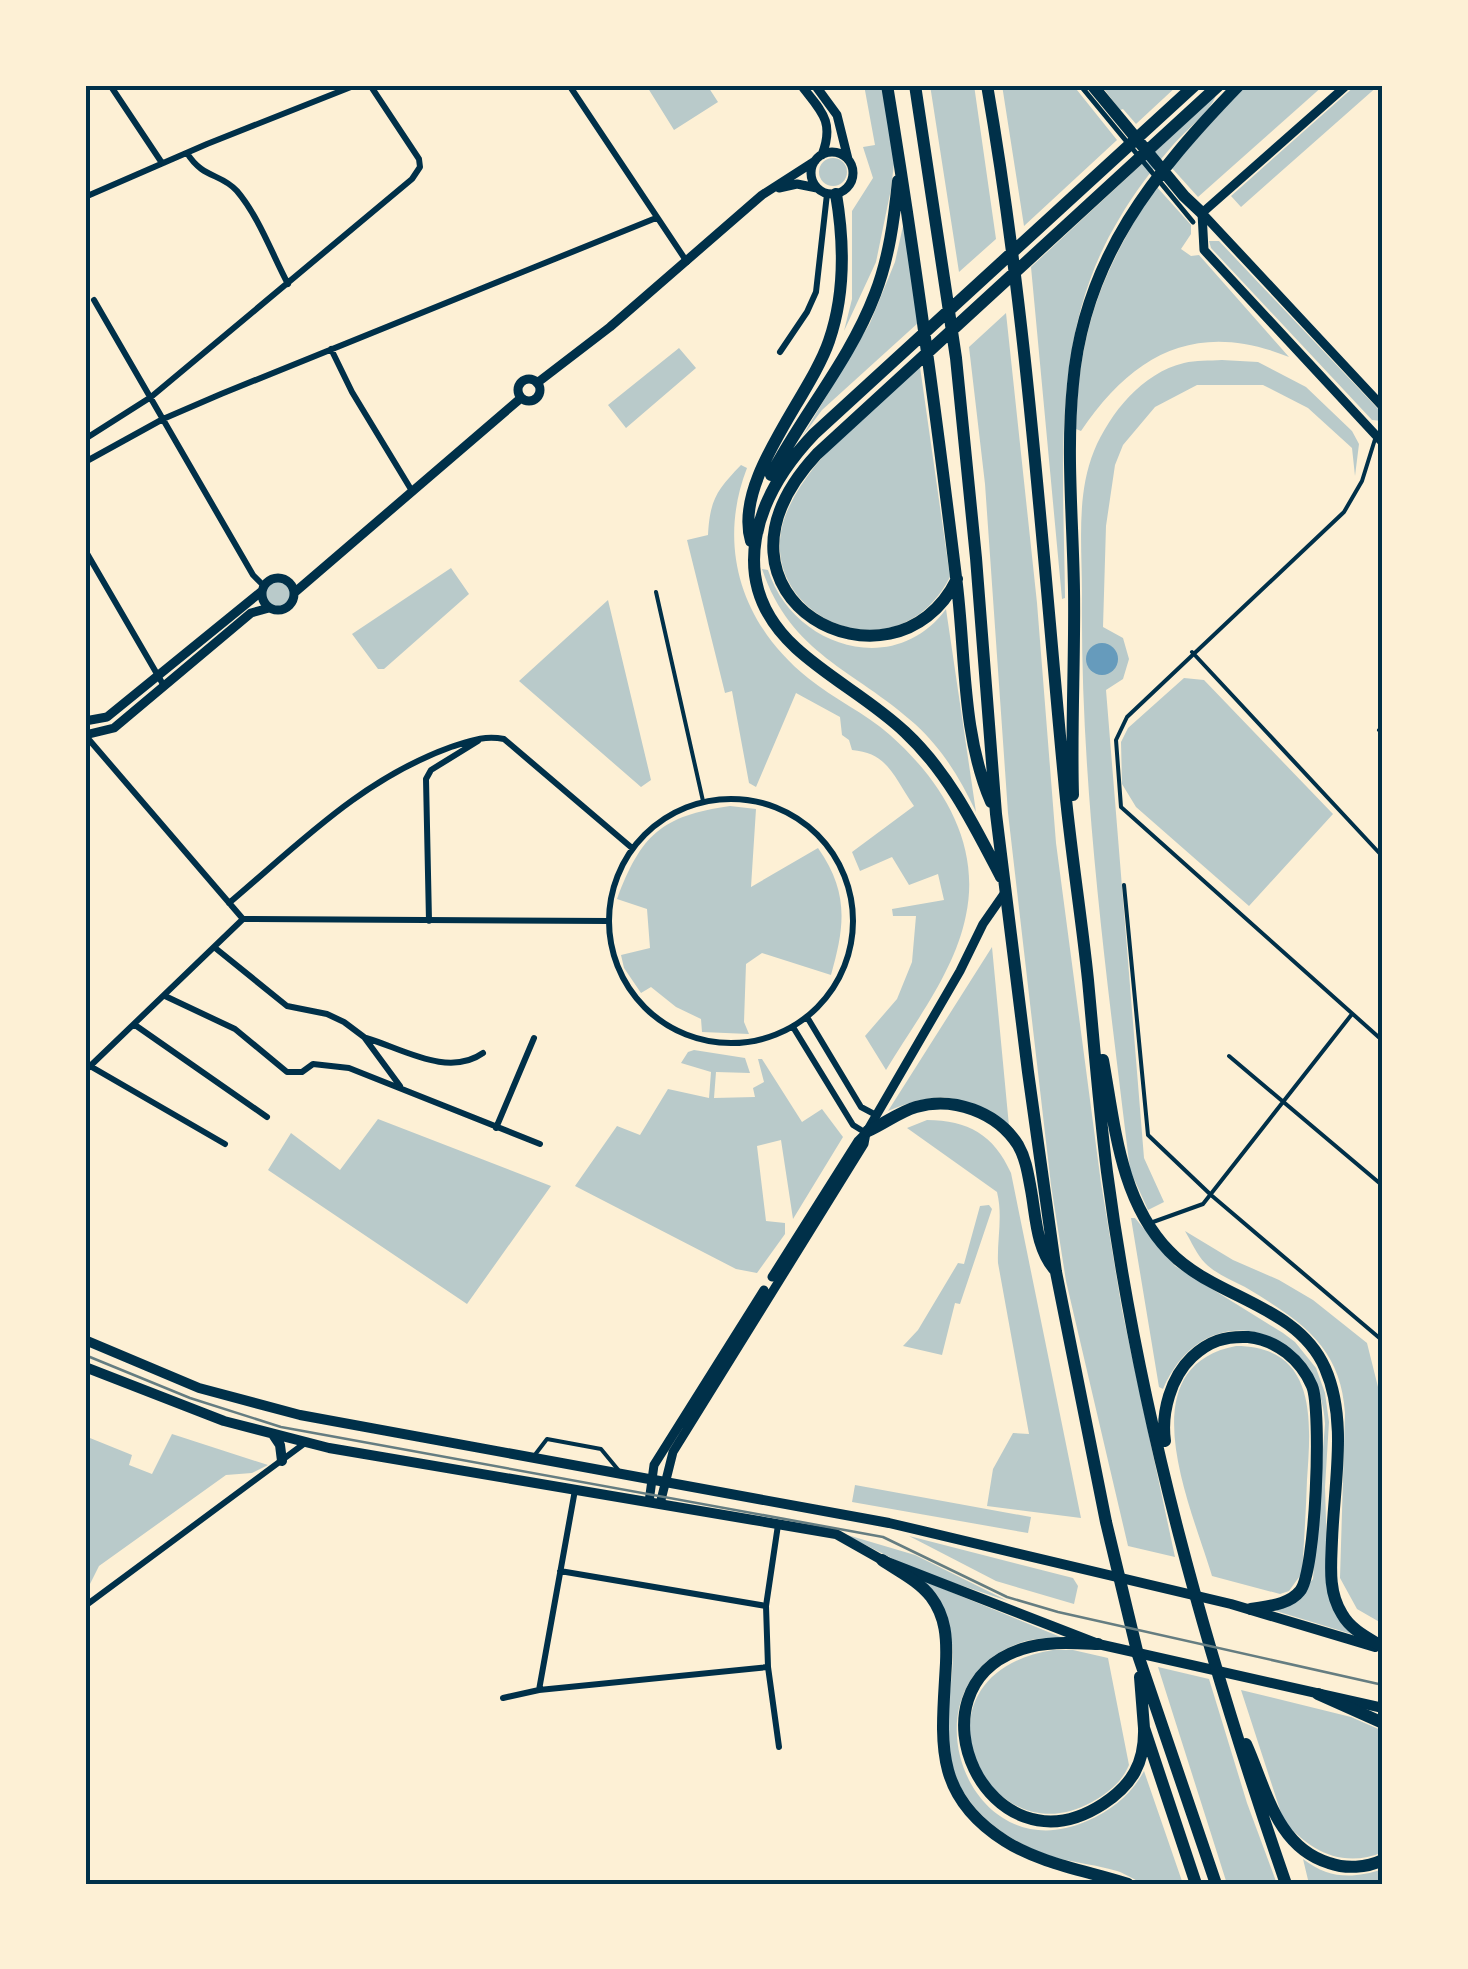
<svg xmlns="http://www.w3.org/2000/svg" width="1468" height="1969" viewBox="0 0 1468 1969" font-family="Commissioner,sans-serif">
	<rect width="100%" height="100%" fill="#fdf0d5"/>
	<path fill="#b9caca" d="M646 85H707L718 102 674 130Z
		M864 85H885L895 155 891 189 876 262 844 331 852 299V211L873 178 863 147 875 145Z
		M930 85H974L996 239 959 272Z
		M1002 85H1073L1117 140 1024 226Z
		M1101 85H1178L1136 124 1123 109 1120 110Z
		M1246 85H1324L1198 197 1171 167Z
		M1356 85H1379L1241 207 1231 196Z
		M1216 95C1211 111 1186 130 1173 145 1153 168 1134 193 1119 219 1049 334 1064 470 1065 598L1062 599 1031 267Z
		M819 172a14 14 0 1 1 28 0a14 14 0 1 1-28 0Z
		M1156 186 1191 225V234L1181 249 1191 256 1199 255 1289 357C1197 320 1134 353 1081 431L1076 429C1079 326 1102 272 1156 186Z
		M905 217 918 323 822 410 802 437 870 323 895 262Z
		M1209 241H1219L1380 411 1382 421 1372 420 1211 248Z
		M1006 313 1037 603 1056 843 1101 1183 1122 1310 1175 1557 1128 1546 1066 1281 1051 1185 1008 813 985 484 969 347Z
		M679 348 696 368 626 428 608 405Z
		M1222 360 1258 362 1306 387 1352 431 1359 444 1355 476 1352 448 1308 408 1263 385H1197L1155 407 1123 445 1115 465 1106 526 1103 627 1123 638 1129 659 1123 679 1106 690 1144 1158 1164 1202 1148 1210 1130 1170C1107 978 1080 787 1082 594 1082 547 1076 495 1094 451 1110 413 1142 373 1184 363 1196 360 1209 361 1222 360Z
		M920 367 950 577C894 686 741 609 789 507 816 450 875 408 920 367Z
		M741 465 747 468C716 548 743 626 808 678 834 699 865 713 890 735 942 781 981 844 966 915 955 971 915 1022 886 1070L865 1036 897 999 912 962 916 916H893L892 909 944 900 938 874 909 885 892 857 860 871 852 852 914 806C894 778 889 753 852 750L849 740 842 735 840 717 796 693 756 787 749 783 732 691 725 693 687 540 708 535C710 499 717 490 741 465Z
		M451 568 469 594 384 669H378L352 634Z
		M762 569 768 570C792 646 894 680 946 609L976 812C960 778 943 750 915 724 854 669 791 655 762 569Z
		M266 594a12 12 0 1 1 24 0a12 12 0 1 1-24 0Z
		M608 600 651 780 641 787 519 681Z
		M1184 678 1204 680 1333 814 1249 906 1136 807 1122 784 1121 742 1128 728Z
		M730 806 756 809 751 887 818 848C849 892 845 926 831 975L762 953 746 964 744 1022 749 1034 702 1032 701 1019 676 1007 651 987 641 993 624 968 621 955 650 948 647 909 617 899C641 835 661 816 730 806Z
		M992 947 1009 1126C960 1095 943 1088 888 1111Z
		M694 1050 745 1058 750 1073 716 1072 714 1098 755 1097 753 1088 764 1082 758 1059H762L802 1122 822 1109 843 1137 793 1219 781 1140 757 1146 766 1221 785 1223V1234L757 1273 736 1269 575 1186 617 1126 640 1135 668 1089 709 1098 711 1072 681 1063 688 1052Z
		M378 1119 551 1186 467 1304 268 1170 291 1133 340 1170Z
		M927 1120C968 1120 994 1135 1011 1173L1081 1518 987 1506 993 1469 1013 1433 1029 1434 998 1263C997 1239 1003 1216 997 1192L907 1128Z
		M989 1205 992 1209 960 1304 955 1303 942 1355 903 1346 918 1330 958 1263 964 1264 980 1206Z
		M1131 1218H1135L1175 1266 1283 1333 1295 1342 1316 1368 1325 1393 1329 1422 1325 1487 1328 1590 1358 1636 1276 1611 1289 1605 1313 1579 1325 1424C1320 1327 1206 1290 1163 1389L1159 1387Z
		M1185 1231 1233 1260 1279 1280 1313 1300 1367 1343 1383 1407V1624L1357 1609 1340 1578 1345 1413C1341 1345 1298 1319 1245 1287 1231 1280 1216 1274 1205 1263 1197 1255 1191 1241 1185 1231Z
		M1236 1346C1318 1346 1311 1422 1307 1480 1306 1511 1304 1542 1302 1573L1289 1591 1280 1594 1212 1576C1192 1508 1126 1367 1236 1346Z
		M172 1434 268 1465 252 1473 226 1475 99 1566 85 1594V1436L132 1455 129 1465 152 1474Z
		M855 1485 1031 1517 1028 1533 852 1502Z
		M844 1534 915 1555 1008 1601 915 1570Z
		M909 1536 1073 1578 1078 1586 1074 1604 996 1581Z
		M924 1581 1063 1638C1048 1638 1031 1638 1017 1644 901 1687 968 1874 1087 1821 1112 1810 1131 1795 1144 1771L1183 1884C1172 1884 1156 1887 1145 1884 1135 1881 1127 1874 1117 1871 1097 1865 1077 1863 1057 1858 1006 1843 955 1805 949 1750 941 1682 975 1641 924 1581Z
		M1053 1650H1073L1108 1658 1129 1765C1122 1782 1108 1793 1092 1802 985 1862 900 1675 1053 1650Z
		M1158 1667 1209 1679 1247 1803 1277 1884H1227Z
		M1241 1690 1351 1717 1383 1731V1852C1343 1869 1308 1851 1283 1819Z
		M1303 1859C1329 1879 1353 1879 1383 1869V1884H1309Z"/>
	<path fill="#669bbc" d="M1086 659a16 16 0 1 1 32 0a16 16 0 1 1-32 0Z"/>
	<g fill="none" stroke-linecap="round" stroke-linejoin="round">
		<path stroke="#003049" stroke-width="4" d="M1376 436 1362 481 1344 512 1127 717 1116 740 1121 807 1383 1041
			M656 592 703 801
			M1192 652 1383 857
			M1383 727 1379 730 1383 734
			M1124 885 1148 1135 1211 1195 1383 1341
			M1229 1056 1383 1186
			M1153 1222 1203 1204 1352 1014
			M534 1456 547 1439 601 1449 620 1472"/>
		<path stroke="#003049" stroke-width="5" d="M1080 85 1193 222"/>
		<path stroke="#003049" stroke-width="6" d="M110 85 162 163
			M569 85 687 262
			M187 153C203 179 221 173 237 191 259 217 272 254 288 284
			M85 197 207 144 356 85
			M94 300 253 575 264 586
			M331 349 352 392 412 491
			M780 352 807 312 816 292 827 194
			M85 439 151 397 412 179 420 167 419 159 370 85
			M85 462 163 419 221 394 656 218
			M85 472V488
			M85 550 164 686
			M85 735 243 919
			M609 921a122 122 0 1 1 244 0a122 122 0 1 1-244 0Z
			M229 903C300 843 362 779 451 747 470 741 484 735 504 739L632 848
			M243 919 609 921
			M429 921 426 779 431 770 478 741
			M214 947 287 1006 327 1014 344 1022 364 1037 400 1086
			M165 996 235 1029 287 1072H302L313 1064 349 1068 540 1144
			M807 1017 861 1107 876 1115
			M135 1025 267 1117
			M793 1027 853 1125 866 1133
			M366 1038C401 1048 448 1078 483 1053
			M90 1066 225 1144
			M85 1071 243 919
			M496 1128 534 1038
			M778 1525 766 1606 768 1667 779 1747
			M560 1571 766 1606
			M85 1606 305 1443
			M539 1690 575 1490
			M503 1698 539 1690 768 1667"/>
		<path stroke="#003049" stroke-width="9" d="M801 85C821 111 835 121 822 155
			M815 85 837 115 848 159
			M811 173a21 21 0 1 1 42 0a21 21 0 1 1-42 0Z
			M779 188 797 184 817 188
			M1202 213 1204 250 1383 443
			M1202 213 1383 407
			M1202 213 1347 85
			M518 390a11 11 0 1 1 22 0a11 11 0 1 1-22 0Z
			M537 383 610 327 762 195 815 161
			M262 594a16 16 0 1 1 32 0a16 16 0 1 1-32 0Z
			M294 593 521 398
			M85 721 107 717 262 591
			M85 735 114 728 251 613 269 608
			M772 1277 858 1141 866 1133
			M649 1502 654 1465 764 1290
			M660 1504 673 1452 864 1144 866 1133 960 971 983 924 1006 891"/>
		<path stroke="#003049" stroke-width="10" d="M85 1340 199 1388 300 1415 889 1523 1231 1604 1375 1647
			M85 1367 224 1421 329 1448 836 1534 882 1560 1098 1644 1383 1708
			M274 1436 280 1445 282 1461"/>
		<path stroke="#003049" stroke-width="12" d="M887 85C914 248 936 413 956 577 966 652 961 732 991 802
			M915 85 956 358 976 558 996 814 1028 1072 1056 1272 1106 1522 1138 1655 1216 1884
			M987 85C1027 315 1042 547 1064 779 1070 846 1081 913 1088 980 1094 1044 1099 1108 1107 1172 1139 1415 1206 1653 1286 1884
			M1092 85 1184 196 1202 213
			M771 475C803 414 850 360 875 294 889 258 894 220 898 181
			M751 541C733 480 810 397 829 341 845 295 844 241 836 194
			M957 579C894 707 683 598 817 454L1219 85
			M1073 795C1071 727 1075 658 1074 590 1073 522 1066 452 1073 384 1084 258 1154 173 1239 85
			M1001 877C974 825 948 772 905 732 871 700 830 679 796 648 723 581 756 495 814 434L1195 85
			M1103 1060C1115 1126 1120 1200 1169 1251 1213 1298 1297 1304 1325 1368 1348 1420 1334 1484 1332 1540 1331 1566 1328 1592 1342 1614 1351 1630 1368 1638 1383 1647
			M868 1131C884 1124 899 1112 916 1107 953 1096 997 1112 1018 1145 1026 1159 1028 1174 1031 1190 1036 1217 1036 1248 1055 1270
			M1165 1441C1161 1412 1171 1377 1192 1357 1209 1341 1225 1336 1248 1337 1277 1340 1301 1360 1312 1386 1322 1410 1316 1572 1300 1591 1289 1605 1267 1606 1251 1609
			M882 1560C898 1571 919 1581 931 1597 946 1617 947 1639 946 1663 942 1739 931 1794 1005 1841 1041 1864 1088 1871 1128 1884
			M1098 1644C1073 1643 1046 1641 1022 1649 902 1688 988 1879 1103 1804 1132 1785 1145 1763 1144 1728
			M1140 1677 1144 1728 1196 1884
			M1318 1694 1383 1723
			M1246 1744C1266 1788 1276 1847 1329 1863 1346 1869 1366 1868 1383 1860"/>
		<path stroke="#657d81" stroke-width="2.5" d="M85 1355 190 1398 281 1427 883 1537 1007 1597 1058 1612 1383 1685"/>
	</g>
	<rect width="1468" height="1969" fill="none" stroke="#fdf0d5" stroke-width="175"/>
	<rect x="88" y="88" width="1292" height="1794" fill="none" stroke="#003049" stroke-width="4"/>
</svg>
